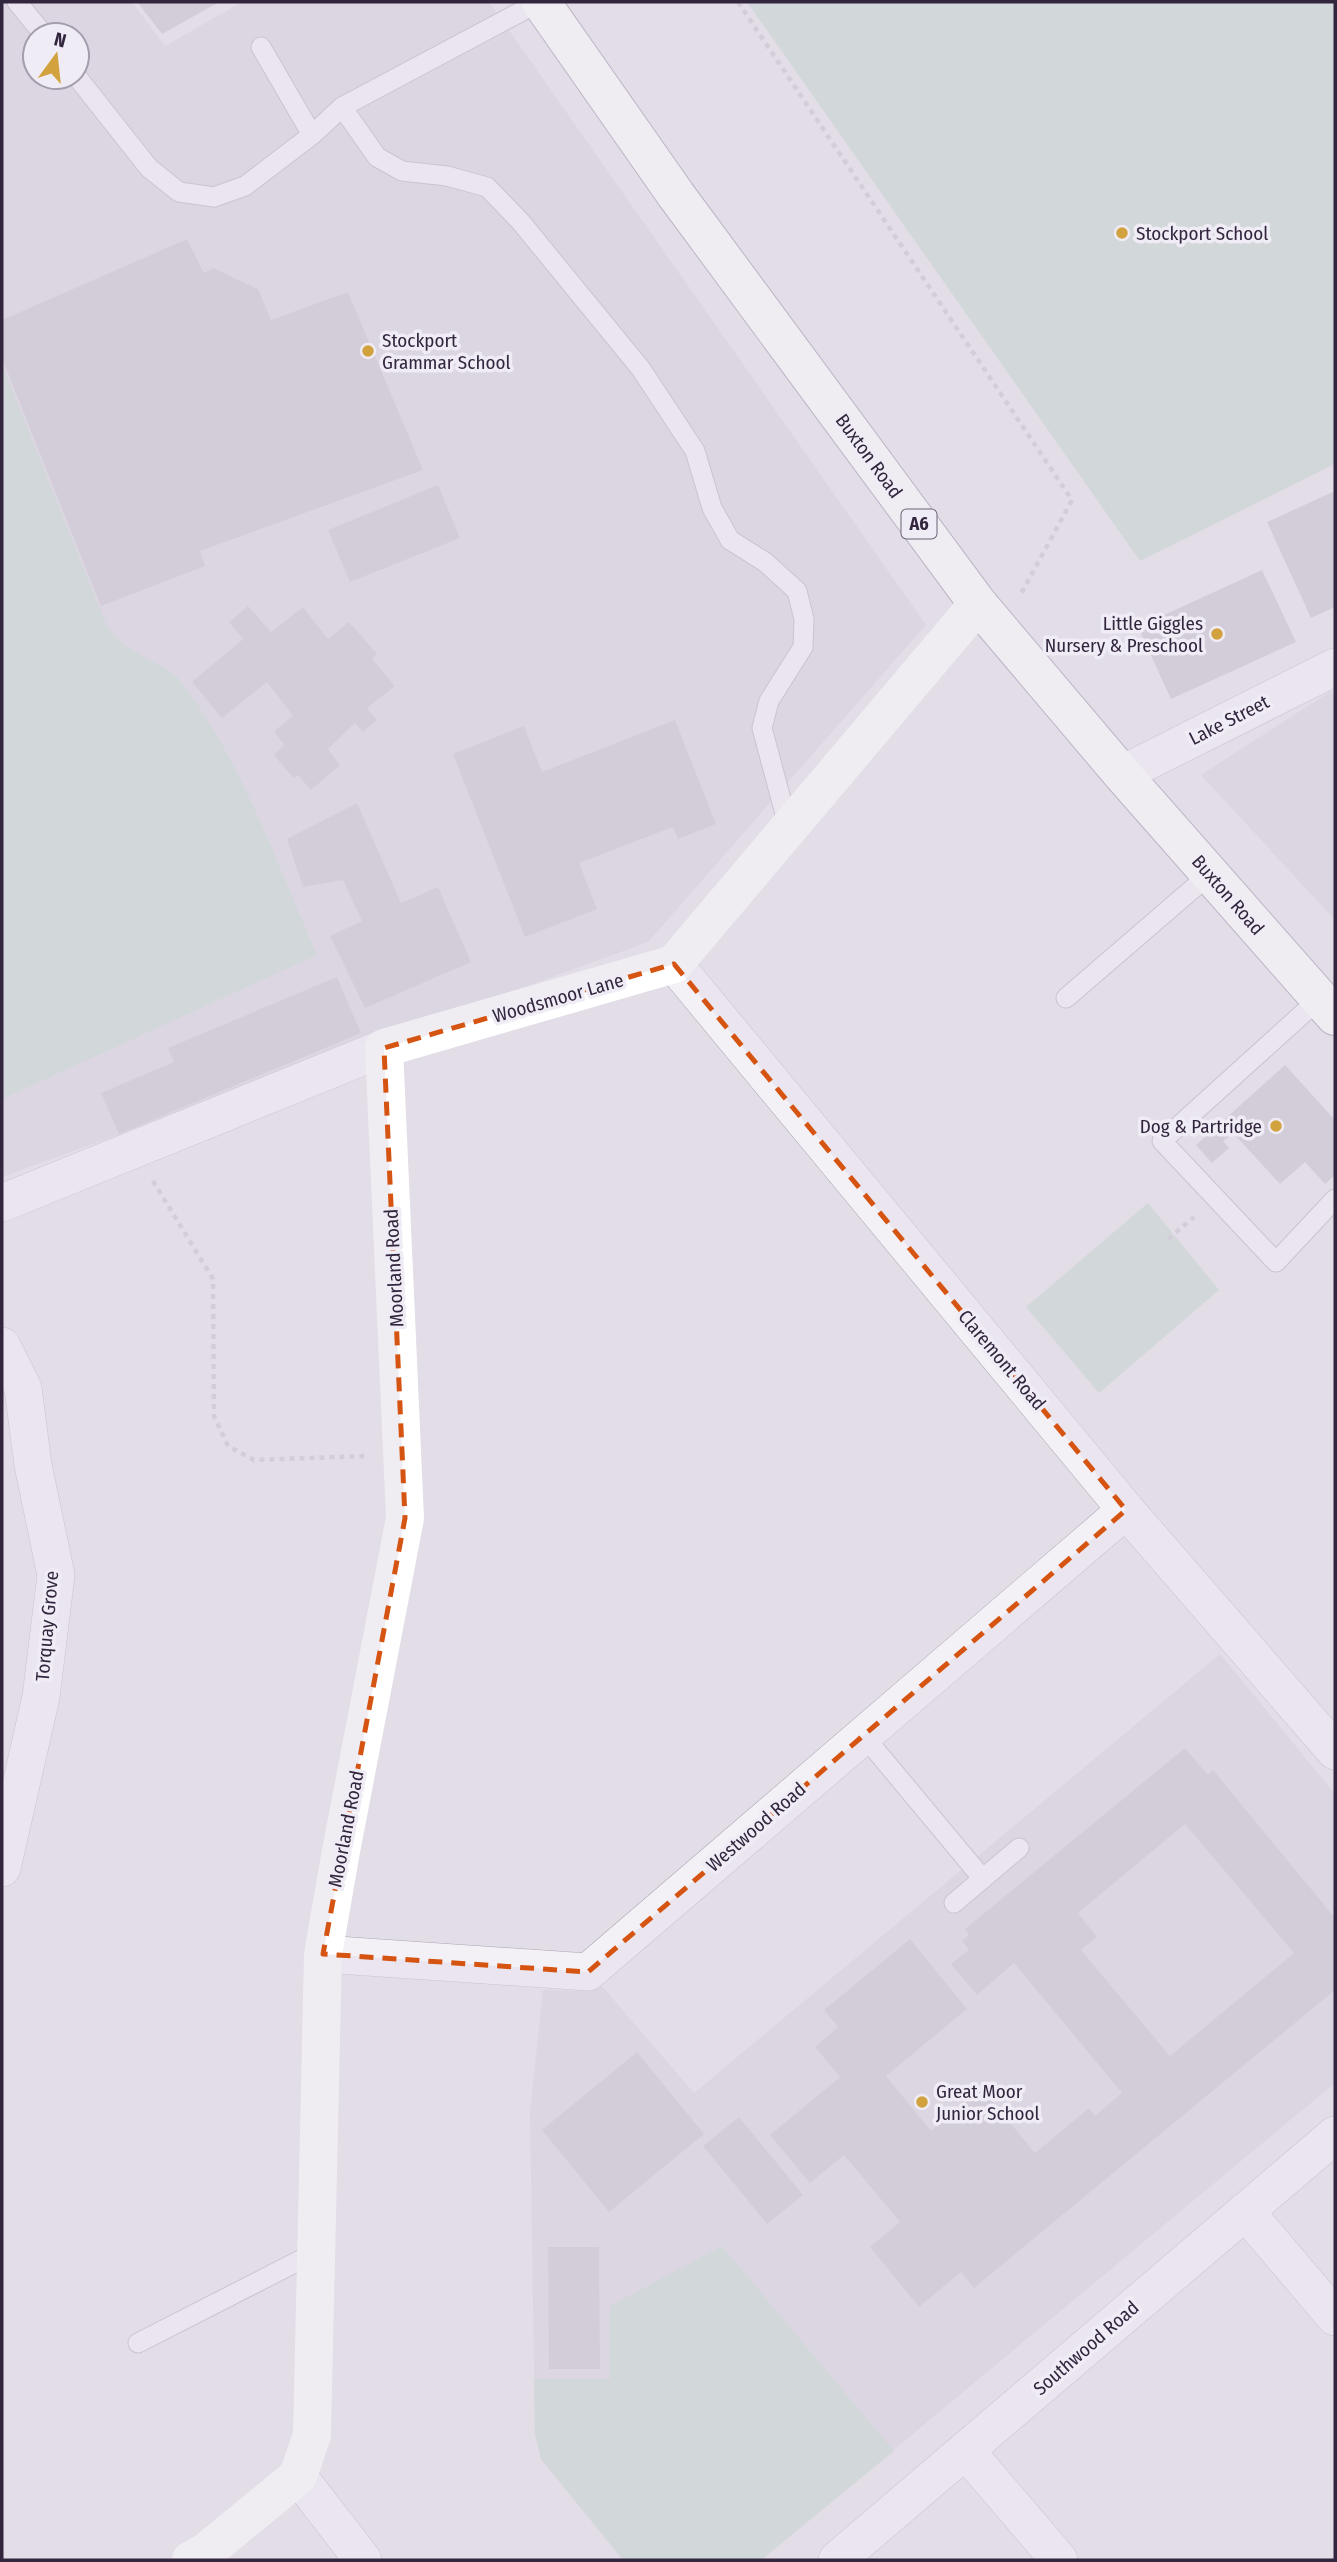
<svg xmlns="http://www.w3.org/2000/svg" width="1337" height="2562" viewBox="0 0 1337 2562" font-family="'Fira Sans Condensed',sans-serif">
	<rect width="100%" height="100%" fill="#e2dde7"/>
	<path fill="#d5cfdc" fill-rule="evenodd" d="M2 2H132L165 46 242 2H489L926 625 648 942 2 1177ZM35 35H77V77H35Z
		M1331 691 1335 698V920L1201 775Z
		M1220 1654 1335 1794V2083L761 2560H623L541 2459 535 2434 530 2111 543 1990 586 1991 600 1984 694 2093Z"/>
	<path fill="#bed2c9" d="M747 2H1335V464L1140 561Z
		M2 364 107 626C112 632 116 638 121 642 140 659 167 663 183 684 241 760 278 866 317 955L2 1099Z
		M1148 1203 1219 1290 1099 1393 1026 1307Z
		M722 2246 894 2451 761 2560H623L541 2459 535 2434 534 2379H610V2306Z"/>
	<path fill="#c2baca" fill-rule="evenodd" d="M137 2H219L162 34Z
		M187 239 204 273 213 268 258 289 271 320 348 292 423 470 200 551 205 566 101 606 2 358V320Z
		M438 485 460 538 350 582 328 530Z
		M1335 491V607L1311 618 1267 522Z
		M1262 570 1296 642 1171 699 1138 627Z
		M248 606 271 632 303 607 328 639 349 622 377 654 372 659 395 686 367 708 377 720 363 732 355 723 328 749 340 765 311 790 298 775 293 778 274 755 284 745 274 731 293 716 267 682 222 718 192 682 243 639 229 622Z
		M675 720 716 824 678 839 673 827 579 863 597 909 525 937 453 754 524 726 542 772Z
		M357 803 401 903 438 887 471 962 365 1008 330 936 362 921 343 880 303 887 287 839Z
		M337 977 361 1033 119 1134 101 1093 174 1062 168 1048Z
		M1285 1065 1335 1120V1175L1325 1184 1305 1162 1280 1184 1233 1133 1223 1141 1229 1148 1212 1163 1196 1145Z
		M1185 1748 1208 1775 1213 1770 1335 1918V1990L974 2288 961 2272 919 2307 870 2247 900 2222 844 2155 810 2183 770 2135 840 2077 815 2047 838 2027 824 2010 910 1939 967 2009 886 2076 931 2131 982 2089 1035 2153 1089 2108 1095 2116 1122 2093 1014 1963 977 1995 951 1964 969 1950 962 1941 969 1935 965 1929ZM1185 1824 1294 1953 1170 2056 1081 1950 1097 1937 1078 1913Z
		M637 2052 704 2134 609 2212 542 2130Z
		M739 2117 803 2195 767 2224 703 2146Z
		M548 2247H599L600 2369H549Z"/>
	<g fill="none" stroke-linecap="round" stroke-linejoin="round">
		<g stroke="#ada6b4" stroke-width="21">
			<path id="lane" d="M17 2 44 35
				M261 47 312 135
				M77 77 149 168 179 192 214 197 245 186 312 135 342 107 539 2
				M342 107 377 157 402 171 447 176 487 187 520 221 641 369 695 451 712 508 730 540 765 562 797 591 804 619 803 647 769 701 762 728 789 829
				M1066 998 1210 874
				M1319 999 1162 1141 1276 1262 1335 1199
				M863 1735 983 1879
				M954 1903 1019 1848
				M138 2343 316 2252"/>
		</g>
		<g stroke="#ada6b4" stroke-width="38">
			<path id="street" d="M1122 774 1335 667
				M674 964 1126 1510 1335 1751
				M2 1203 384 1048
				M2 1346 23 1388 33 1465 56 1575 41 1697 2 1868
				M323 1954 588 1972 1126 1510
				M1245 2211 1335 2317
				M966 2451 1059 2560
				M298 2476 363 2560
				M837 2560 1335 2135"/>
		</g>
		<g stroke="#90849e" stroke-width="40">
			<path id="highway" d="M541 2 676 195 978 604 1122 774 1335 1016"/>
		</g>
		<path stroke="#c1bbc6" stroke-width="4.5" stroke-dasharray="5 5" stroke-linecap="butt" d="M738 2 1072 500 1021 594
			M153 1181 213 1279 214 1416 228 1446 254 1460 365 1456
			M1168 1239 1194 1217"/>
		<use href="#lane" stroke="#f3f0f6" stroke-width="19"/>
		<use href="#street" stroke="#f3f0f6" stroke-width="37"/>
		<path stroke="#fff" stroke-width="38" d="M191 2560 207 2551 298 2476 312 2435 323 1954 341 1851 405 1518 384 1048 674 964 978 604"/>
		<use href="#highway" stroke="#fff" stroke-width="38"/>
	</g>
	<path d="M0 0H1337V2562H0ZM674 964 1126 1510 588 1972 323 1954 405 1518 384 1048Z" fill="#e2dde7" fill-opacity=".55" fill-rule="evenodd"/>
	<path fill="none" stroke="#d65411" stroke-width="5" stroke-dasharray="14 9" stroke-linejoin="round" d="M674 964 1126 1510 588 1972 323 1954 405 1518 384 1048Z"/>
	<g fill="#d1a23d" stroke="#f0ecf5" stroke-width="2.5">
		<circle cx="1122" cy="233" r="7"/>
		<circle cx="368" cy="351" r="7"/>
		<circle cx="1217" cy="634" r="7"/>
		<circle cx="1276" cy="1126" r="7"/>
		<circle cx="922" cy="2102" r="7"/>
	</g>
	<g text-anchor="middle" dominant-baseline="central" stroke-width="7" stroke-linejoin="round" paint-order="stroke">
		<rect fill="#f0ecf5" stroke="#6b6175" stroke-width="2" x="901.5" y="509.5" width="35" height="29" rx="5"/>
		<g font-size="18" font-weight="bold" fill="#32263e">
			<text x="919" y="524">A6</text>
		</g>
		<g font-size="19" fill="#32263e" stroke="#f0ecf5" text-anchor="start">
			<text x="1136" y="233">Stockport School</text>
			<text x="382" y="340">Stockport<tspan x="382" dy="22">Grammar School</tspan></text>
			<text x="1203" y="623" text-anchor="end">Little Giggles<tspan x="1203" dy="22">Nursery &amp; Preschool</tspan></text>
			<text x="1262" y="1126" text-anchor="end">Dog &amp; Partridge</text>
			<text x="936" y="2091">Great Moor<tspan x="936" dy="22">Junior School</tspan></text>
		</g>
		<g font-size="19" fill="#32263e" stroke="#f0ecf5">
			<text transform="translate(869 456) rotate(54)">Buxton Road</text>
			<text transform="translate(1229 720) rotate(-27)">Lake Street</text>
			<text transform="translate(1228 895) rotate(49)">Buxton Road</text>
			<text transform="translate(558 998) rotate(-16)">Woodsmoor Lane</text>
			<text transform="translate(394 1268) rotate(-93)">Moorland Road</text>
			<text transform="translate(1002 1360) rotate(50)">Claremont Road</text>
			<text transform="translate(47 1626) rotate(-85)">Torquay Grove</text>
			<text transform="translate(756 1827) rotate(-41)">Westwood Road</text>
			<text transform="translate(346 1829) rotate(-79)">Moorland Road</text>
			<text transform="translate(1086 2348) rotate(-41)">Southwood Road</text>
		</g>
	</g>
	<rect width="1337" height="2562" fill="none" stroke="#32263e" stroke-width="7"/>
	<g transform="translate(56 56) rotate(15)"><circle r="33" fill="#f0ecf5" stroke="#a49dac" stroke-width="2"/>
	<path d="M0-5L12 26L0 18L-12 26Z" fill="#d1a23d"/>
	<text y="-10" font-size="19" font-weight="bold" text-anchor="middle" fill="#32263e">N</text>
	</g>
</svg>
